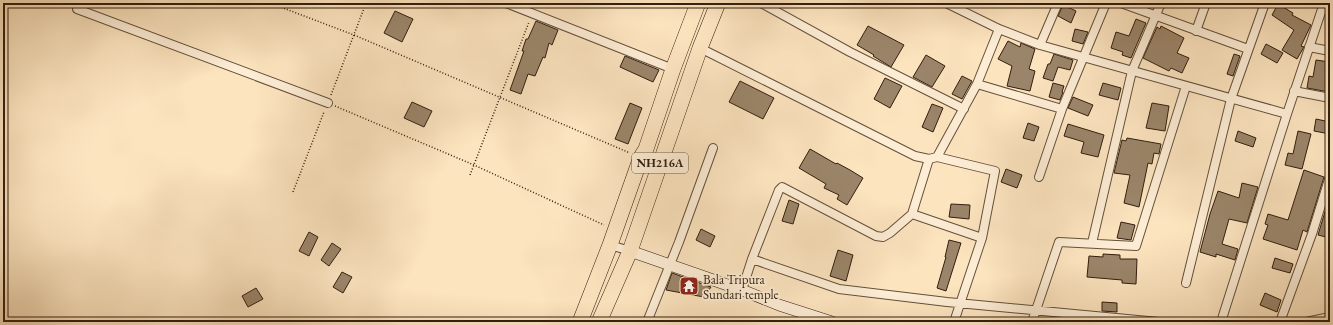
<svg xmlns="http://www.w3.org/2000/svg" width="1333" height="325" viewBox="0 0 1333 325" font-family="'EB Garamond',serif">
	<rect width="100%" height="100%" fill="#fce4bf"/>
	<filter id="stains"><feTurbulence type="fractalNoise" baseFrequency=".005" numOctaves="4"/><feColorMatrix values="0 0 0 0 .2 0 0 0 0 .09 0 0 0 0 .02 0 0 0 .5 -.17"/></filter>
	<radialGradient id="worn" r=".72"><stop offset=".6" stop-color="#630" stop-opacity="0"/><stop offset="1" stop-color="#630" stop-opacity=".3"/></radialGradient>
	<path fill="#9b856a" stroke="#321e0e" d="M1278 4 1293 13 1292 15 1311 25 1301 46 1304 47 1297 59 1282 50 1294 30 1272 15Z
		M1063 5 1076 11 1071 23 1058 16Z
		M395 11 413 19 402 42 384 33Z
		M1136 19 1146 23 1131 58 1122 55 1123 52 1111 48 1116 32 1129 36Z
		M536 21 558 30 552 45 549 43 545 58 543 57 535 76 528 74 521 94 510 90 524 51H522L526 39H528Z
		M868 26 904 45 891 67 873 56 874 55 857 45Z
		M1161 26 1184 38 1177 53 1189 58 1182 73 1171 68 1169 71 1143 58 1157 27 1160 29Z
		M1075 29 1088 32 1083 44 1072 41Z
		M1008 41 1020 47 1021 43 1035 49 1029 69 1035 71 1030 91 1007 86 1012 66 998 59Z
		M1266 44 1283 53 1277 63 1261 54Z
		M1054 54 1073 60 1070 70 1058 67 1053 81 1043 78 1048 64H1050Z
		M1234 54 1240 56 1233 76 1227 74Z
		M926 55 945 66 932 87 913 77Z
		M625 56 659 70 653 82 620 67Z
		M1316 60 1330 62 1329 92 1307 88 1309 76 1313 77Z
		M962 76 972 81 962 99 952 94Z
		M885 78 902 86 890 108 874 99Z
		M740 81 774 98 763 119 729 102Z
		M1053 83 1064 86 1062 92H1063L1060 100 1049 97Z
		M1103 83 1121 88 1118 100 1099 95Z
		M1073 97 1093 105 1088 116 1068 108Z
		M412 102 432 111 424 127 404 118Z
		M630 103 642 108 628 144 615 139Z
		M1152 103 1169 106 1165 131 1146 128Z
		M932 104 943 108 933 132 922 127Z
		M1316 119 1330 122V134L1314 131Z
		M1028 123 1039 127 1034 141 1023 138Z
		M1068 124 1104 135 1098 157 1081 153 1084 142 1064 136Z
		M1238 131 1256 138 1253 147 1235 141Z
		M1298 131 1311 134 1302 169 1285 165 1288 153 1293 154Z
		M1127 138 1161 144 1159 154 1154 153 1152 164 1148 163 1139 207 1124 203 1130 175 1114 173 1122 140 1126 141Z
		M810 149 836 164 837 163 850 170 863 178 847 205 837 199 839 195 824 188 826 184 799 168Z
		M1006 169 1022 175 1017 188 1001 182Z
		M1304 170 1324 177 1307 232 1303 230 1297 250 1263 239 1268 225 1265 224 1268 214 1288 220Z
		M1242 183 1258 187 1247 223 1229 219 1222 244 1238 249 1235 260 1216 254V257L1200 252 1210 214 1218 191 1239 198Z
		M1330 195V238L1318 235Z
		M789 200 799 204 793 224 782 221Z
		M951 204 970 205 969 219 949 217Z
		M1121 222 1135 225 1131 240 1117 238Z
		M701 229 715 236 710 247 696 240Z
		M309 232 318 237 309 256 299 251Z
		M949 240 961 243 946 291 937 288 946 257H945Z
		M332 243 341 249 329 266 321 260Z
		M838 250 853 255 846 281 830 276Z
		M1103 254 1120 255V259H1137L1136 284 1122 283V280L1087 277 1089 256 1103 257Z
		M1275 258 1293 264 1290 273 1272 268Z
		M342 272 352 277 343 293 333 287Z
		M672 273 711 287 704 297 666 290Z
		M256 288 263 299 248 307 242 296Z
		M1265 293 1281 300 1277 312 1260 305Z
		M1102 302 1117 303V312L1102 311Z"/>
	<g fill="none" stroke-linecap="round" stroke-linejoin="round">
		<g stroke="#64503a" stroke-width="10">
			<path id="street" d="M77 3V9L328 103
				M506 3 673 69
				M761 3 850 52 964 109
				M946 3 999 29 1040 45 1287 114
				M1121 3 1248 49
				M1196 31 1206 3
				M1040 45 1058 3
				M1309 47 1330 51
				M700 48 915 156 929 159 937 157 995 171 982 238 954 322
				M977 84 999 29
				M1294 91 1330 98
				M937 157 977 84 1062 109
				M1039 177 1062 109 1106 3
				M912 214 982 238
				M1092 243 1132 71 1161 3
				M610 245 630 251
				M752 259 839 289 947 302 1159 322
				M1186 283 1231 99 1265 3
				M742 290 752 259 779 190 782 187 876 236 883 237 890 233 912 214 929 159
				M647 322 679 242 713 148
				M1032 322 1059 242 1136 246 1186 86
				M1221 322 1287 114 1324 3
				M1280 322 1312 234 1330 176
				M1306 322 1330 317"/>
		</g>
		<g stroke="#321e0e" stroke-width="12">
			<path id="secondary" d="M630 251 742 290 779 305 832 322"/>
		</g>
		<g stroke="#321e0e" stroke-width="16">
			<path id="highway" d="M580 322 610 245 641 157 646 149 673 69 698 3
				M599 322 630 251 700 48 718 3"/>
		</g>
		<path stroke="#321e0e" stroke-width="1.5" stroke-dasharray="1 2" stroke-linecap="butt" d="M270 3 354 35 630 153
			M331 95 366 3
			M335 106 474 165 604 225
			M470 175 529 22
			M293 192 324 112"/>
		<use href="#street" stroke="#fdedd5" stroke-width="8"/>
		<use href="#secondary" stroke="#fdedd5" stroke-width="11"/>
		<use href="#highway" stroke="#fce4bf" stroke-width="15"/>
	</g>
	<defs>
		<g id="temple-square" transform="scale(1)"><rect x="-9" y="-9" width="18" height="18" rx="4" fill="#8f2418" stroke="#fdedd5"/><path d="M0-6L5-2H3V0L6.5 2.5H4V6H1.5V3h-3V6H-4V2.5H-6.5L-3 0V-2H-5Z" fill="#fff"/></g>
	</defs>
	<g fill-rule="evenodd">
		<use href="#temple-square" x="689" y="286"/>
	</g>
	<g text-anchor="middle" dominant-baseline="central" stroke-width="3.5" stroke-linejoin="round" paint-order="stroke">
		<rect fill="#fdedd5" stroke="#6f5c4a" stroke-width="1" x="632" y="153" width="56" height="20" rx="3"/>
		<g font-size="12" font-weight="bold" fill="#321e0e">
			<text x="660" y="163">NH216A</text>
		</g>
		<g font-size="13" fill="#321e0e" stroke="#fdedd5" text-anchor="start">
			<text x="703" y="279">Bala Tripura<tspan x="703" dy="15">Sundari temple</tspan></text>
		</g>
	</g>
	<rect width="1333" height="325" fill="none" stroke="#fce4bf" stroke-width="16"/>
	<rect x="4" y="4" width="1325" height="317" fill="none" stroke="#321e0e" stroke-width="2"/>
	<rect x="8" y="8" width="1317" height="309" fill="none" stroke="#321e0e"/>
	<rect width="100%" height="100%" filter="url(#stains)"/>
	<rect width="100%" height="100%" fill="url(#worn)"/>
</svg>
